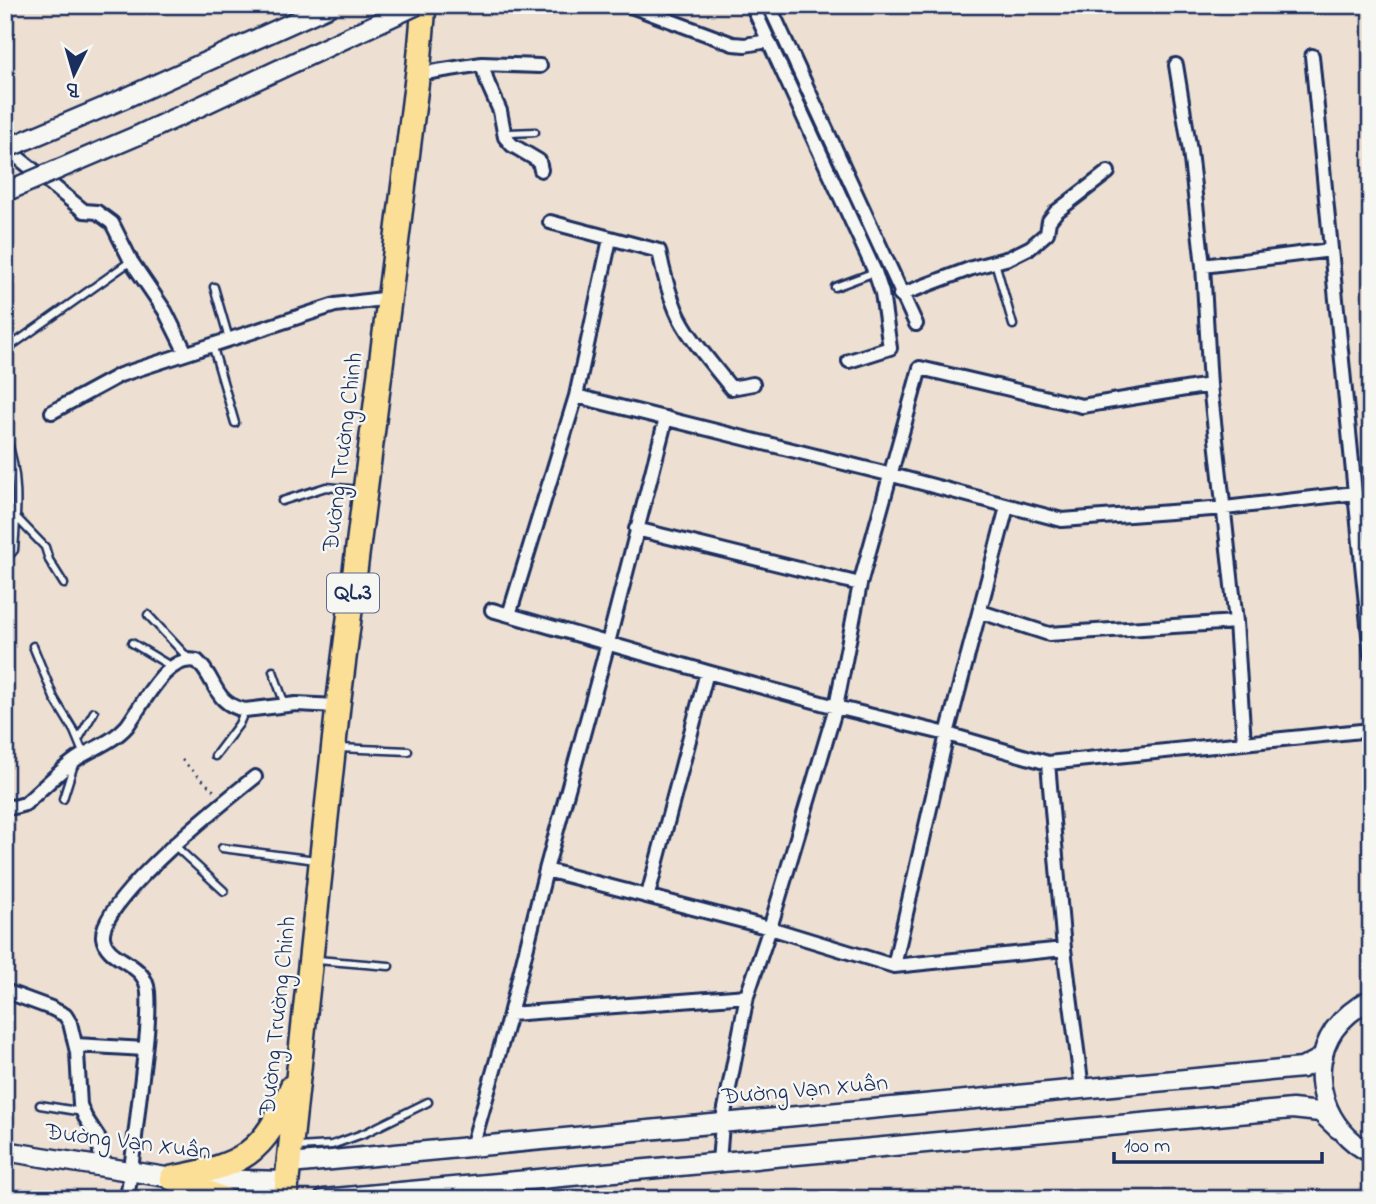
<svg xmlns="http://www.w3.org/2000/svg" width="1376" height="1204" viewBox="0 0 1376 1204" font-family="'Indie Flower',sans-serif">
	<rect width="100%" height="100%" fill="#eddfd2"/>
	<filter id="ink" filterUnits="userSpaceOnUse"><feTurbulence type="fractalNoise" baseFrequency=".0143" numOctaves="2"/><feDisplacementMap in="SourceGraphic" scale="14" xChannelSelector="R" yChannelSelector="G"/><feConvolveMatrix kernelMatrix="1 2 1 2 8 2 1 2 1" color-interpolation-filters="sRGB"/></filter>
	<g filter="url(#ink)">
		<g fill="none" stroke-linecap="round" stroke-linejoin="round">
			<g stroke="#1b2f5e" stroke-width="11">
				<path id="lane" d="M661 17 664 5
					M504 129 509 133 535 132
					M995 262 1013 325
					M214 287 229 339
					M835 287 875 272
					M212 344 235 423
					M8 348 131 261
					M5 435C20 472 17 511 14 550L8 557 5 556
					M282 501 326 487 360 490
					M17 518 45 547 49 560 64 584
					M148 615 189 659
					M132 643 172 667
					M33 646 54 698 74 731 84 755
					M273 671 285 705
					M78 740 94 712
					M339 748 408 751
					M215 756 239 724 245 710
					M63 799 74 764
					M174 845 224 891
					M222 848 316 860
					M317 960 389 966
					M40 1105 83 1112
					M297 1147 332 1145 365 1133 428 1102"/>
			</g>
			<g stroke="#1b2f5e" stroke-width="18">
				<path id="street" d="M628 5 733 44 745 45 768 41
					M752 5 875 272 882 293 890 348 849 361
					M769 5 916 324
					M1312 56 1371 655
					M482 64 488 84 500 111 505 137 512 145 539 161 541 170
					M1176 65 1190 151 1203 266 1210 385 1236 622 1244 743
					M418 74 482 64 540 66
					M5 147 84 211 97 212 112 223 131 261 165 311 186 353
					M550 222 659 251C663 271 668 291 676 310 686 335 714 366 731 388L753 384
					M1203 266 1331 250
					M900 295 972 268 1009 258 1031 247 1047 233 1049 221 1056 212 1108 172
					M576 396 892 475 1062 520 1225 508 1355 493
					M52 412 120 375 335 305 390 298
					M636 529 860 584
					M492 610 707 672 836 707 947 734 1048 763 1371 730
					M981 612 1049 634 1236 622
					M509 615 576 396 610 239
					M1048 763 1064 949 1082 1089
					M5 806 14 807 25 804C42 789 59 771 78 758 94 748 114 741 127 726 143 705 166 653 197 661 217 679 213 704 245 710L296 704 338 706
					M546 870 770 928 894 966 1064 949
					M648 895 707 672
					M894 966 947 734 1007 507
					M5 991 51 1008 65 1015 70 1023 77 1052 80 1105 85 1117 98 1137 102 1167
					M510 1014 747 996
					M76 1045 145 1049
					M472 1147 510 1014 546 870 608 643 666 418
					M719 1162 722 1124 747 996 770 928 836 707 860 584 920 368 1082 406 1210 385
					M127 1199C133 1158 137 1118 142 1077 145 1050 150 1019 148 992 146 961 106 962 103 937 99 901 226 800 255 777"/>
			</g>
			<g stroke="#1b2f5e" stroke-width="23">
				<path id="secondary" d="M1371 999C1356 1007 1344 1016 1334 1030 1305 1073 1326 1132 1371 1153
					M5 1151 172 1178 288 1181
					M290 1164 1302 1068 1323 1057
					M324 1199 1292 1109 1320 1112 1338 1129"/>
			</g>
			<g stroke="#1b2f5e" stroke-width="28">
				<path id="highway" d="M172 1178C243 1165 263 1155 292 1087
					M172 1178 223 1199
					M285 1199 338 706 419 63 424 5"/>
			</g>
			<path stroke="#1b2f5e" stroke-width="2.5" stroke-dasharray="2 5" stroke-linecap="butt" d="M182 760 215 792"/>
			<use href="#lane" stroke="#f6f6f2" stroke-width="6"/>
			<use href="#street" stroke="#f6f6f2" stroke-width="12"/>
			<use href="#secondary" stroke="#f6f6f2" stroke-width="18"/>
			<use href="#highway" stroke="#fbdf96" stroke-width="23"/>
			<g stroke="#1b2f5e" stroke-width="23" stroke-linecap="butt">
				<path id="secondary-bridge" d="M5 149 121 100 332 5
					M5 192 141 134 417 5"/>
			</g>
			<use href="#secondary-bridge" stroke="#f6f6f2" stroke-width="18"/>
		</g>
	</g>
	<g text-anchor="middle" dominant-baseline="central" stroke-width="5" stroke-linejoin="round" paint-order="stroke">
		<rect fill="#f6f6f2" stroke="#5d6b8a" stroke-width="2" x="327" y="573.5" width="52" height="39" rx="5"/>
		<g font-size="23" font-weight="bold" fill="#1b2f5e">
			<text x="353" y="593">QL.3</text>
		</g>
		<g font-size="24" fill="#1b2f5e" stroke="#f6f6f2">
			<text transform="translate(344 452) rotate(-83)">Đường Trường Chinh</text>
			<text transform="translate(279 1016) rotate(-84)">Đường Trường Chinh</text>
			<text transform="translate(805 1091) rotate(-5)">Đường Vạn Xuân</text>
			<text transform="translate(128 1143) rotate(7)">Đường Vạn Xuân</text>
		</g>
	</g>
	<rect width="1376" height="1204" fill="none" stroke="#f6f6f2" stroke-width="28"/>
	<rect x="14" y="14" width="1348" height="1176" fill="none" stroke="#1b2f5e" stroke-width="2.5" filter="url(#ink)"/>
	<g transform="translate(74 74) rotate(185)" stroke="#f6f6f2" stroke-width="5" paint-order="stroke">
	<path d="M0-5L12 26L0 18L-12 26Z" fill="#1b2f5e"/>
	<text y="-10" font-size="19" font-weight="bold" text-anchor="middle" fill="#1b2f5e">B</text>
	</g>
	<path d="M1114 1152v10h208v-10" fill="none" stroke="#1b2f5e" stroke-width="3.5"/>
	<text x="1124" y="1152" font-size="21" fill="#1b2f5e" stroke="#f6f6f2" stroke-width="5" paint-order="stroke">100 m</text>
</svg>
